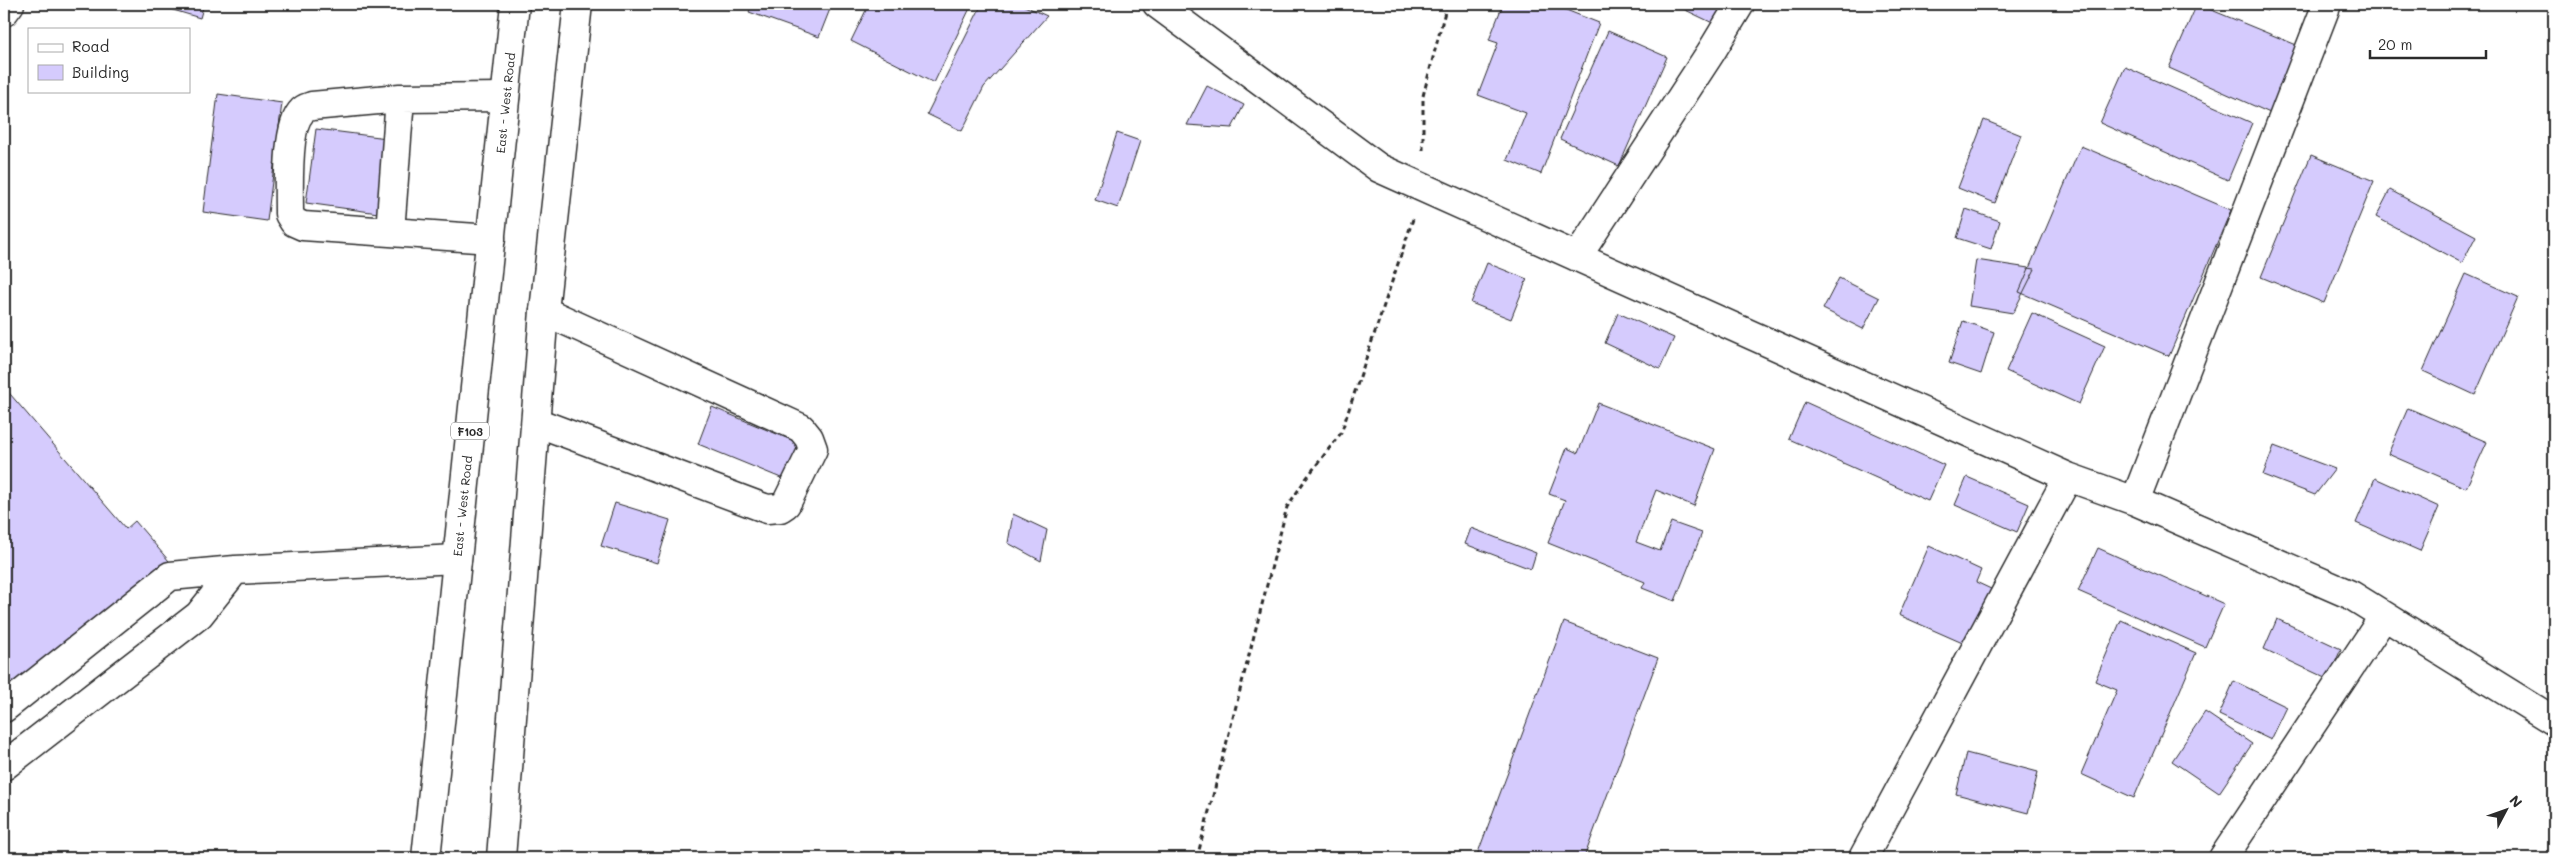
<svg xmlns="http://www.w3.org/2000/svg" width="2558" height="862" viewBox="0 0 2558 862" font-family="Mali,sans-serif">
	<rect width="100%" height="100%" fill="#fff"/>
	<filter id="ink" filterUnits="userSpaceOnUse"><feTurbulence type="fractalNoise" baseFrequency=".02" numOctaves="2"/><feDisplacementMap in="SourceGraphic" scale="10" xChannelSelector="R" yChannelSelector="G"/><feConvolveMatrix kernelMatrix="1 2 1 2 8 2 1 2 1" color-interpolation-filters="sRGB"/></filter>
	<g filter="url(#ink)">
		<path fill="#d5cbfd" stroke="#2b2b2b" d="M153 4H204L200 18Z
			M752 4H832L819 37 749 12Z
			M869 4H972L934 83 851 41Z
			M982 4H1020L1047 16 984 87 962 131 927 114Z
			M1503 4H1551L1599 23 1541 174 1507 160 1526 113 1478 95 1498 43 1489 40Z
			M1673 4H1732L1721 27Z
			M2197 4 2299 46 2270 113 2169 68Z
			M2250 4H2270L2267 11Z
			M1608 31 1667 57 1619 166 1560 139Z
			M2125 67 2252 123 2228 180 2100 123Z
			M1207 86 1244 105 1232 128 1187 125Z
			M218 94 282 103 267 221 203 212Z
			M1984 120 2021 135 1995 203 1958 188Z
			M316 129 387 138 378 213 306 203Z
			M1117 133 1140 141 1118 208 1095 200Z
			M2081 146 2231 210 2169 356 2019 292Z
			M2311 155 2374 181 2324 303 2261 277Z
			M2390 190 2476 236 2462 263 2376 217Z
			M1966 209 2000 221 1991 249 1957 238Z
			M1976 260 2035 269 2013 313 1969 306Z
			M1487 263 1527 279 1511 319 1471 303Z
			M2466 274 2518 297 2475 395 2423 371Z
			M1839 278 1879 298 1863 329 1823 309Z
			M1618 313 1674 338 1660 369 1605 343Z
			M2032 313 2105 346 2079 404 2006 371Z
			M1963 321 1994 332 1981 374 1949 363Z
			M4 387 126 529 135 521 169 561 85 634 4 691Z
			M1805 402 1944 465 1928 501 1789 439Z
			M1598 403 1715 449 1694 506 1656 490 1636 542 1660 551 1671 522 1702 533 1675 601 1642 588 1645 582 1548 543 1565 500 1549 494 1567 448 1578 453Z
			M712 407 813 449 798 485 698 444Z
			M2408 408 2487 442 2466 488 2388 454Z
			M2274 446 2335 469 2315 495 2263 475Z
			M1967 477 2029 504 2017 532 1955 505Z
			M2375 478 2439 507 2420 551 2356 523Z
			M615 503 670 520 657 563 601 546Z
			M1013 514 1047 530 1041 561 1008 543Z
			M1471 528 1536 553 1531 569 1465 544Z
			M1929 546 1981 570 1976 582 1991 589 1967 645 1899 615Z
			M2098 548 2224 604 2205 647 2078 591Z
			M2277 619 2341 649 2328 679 2264 649Z
			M2121 620 2196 653 2134 798 2081 774 2117 690 2095 681Z
			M1564 622 1658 658 1584 858H1476Z
			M2234 681 2287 707 2271 740 2219 715Z
			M2205 712 2252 744 2219 793 2172 761Z
			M1966 753 2038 772 2028 813 1956 794Z"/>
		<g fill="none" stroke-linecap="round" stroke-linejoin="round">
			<g stroke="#2b2b2b" stroke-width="31">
				<path id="minor" d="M1157 4 1379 168 2068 477 2135 501 2351 595 2554 721
					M4 12 10 4
					M390 232 400 98
					M491 239 303 226 294 222 289 214C289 192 286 126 302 111 304 108 309 107 312 106L400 98 505 97
					M1577 257 1711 52 1740 4
					M536 422 767 509 780 508 786 504 813 449 809 438 801 428 544 311
					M2135 501 2327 4
					M4 708 170 576 235 570 457 559
					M4 766 199 615 235 570
					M1863 858 2068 477
					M2223 858 2384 616"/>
			</g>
			<g stroke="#2b2b2b" stroke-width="31">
				<path id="major" d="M426 858 515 4
					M501 858 544 311 578 4"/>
			</g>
			<path stroke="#2b2b2b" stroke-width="3" stroke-dasharray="5 4" stroke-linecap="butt" d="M1423 150V96L1447 4
				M1197 858 1287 507 1305 480 1341 433 1413 219"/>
			<use href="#minor" stroke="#fff" stroke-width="28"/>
			<use href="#major" stroke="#fff" stroke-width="28"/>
		</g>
	</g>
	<g text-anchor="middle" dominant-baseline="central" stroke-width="4" stroke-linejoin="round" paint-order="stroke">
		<rect fill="#fff" stroke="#6b6b6b" stroke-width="1" x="451" y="422.5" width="38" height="17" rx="4"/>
		<g font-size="11" font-weight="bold" fill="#2b2b2b">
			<text x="470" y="431">F103</text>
		</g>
		<g font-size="12" fill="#2b2b2b" stroke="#fff">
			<text transform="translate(505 103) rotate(-84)">East - West Road</text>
			<text transform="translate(462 506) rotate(-84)">East - West Road</text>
		</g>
	</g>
	<rect width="2558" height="862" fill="none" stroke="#fff" stroke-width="20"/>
	<rect x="10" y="10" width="2538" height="842" fill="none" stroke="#2b2b2b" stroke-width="2" filter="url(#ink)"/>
	<rect x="28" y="28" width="162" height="65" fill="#ffffff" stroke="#aaaaaa"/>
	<rect x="38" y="44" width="25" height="8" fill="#ffffff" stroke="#aaaaaa"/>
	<text x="72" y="52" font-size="15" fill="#2b2b2b">Road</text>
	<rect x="38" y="65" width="25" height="15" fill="#d5cbfd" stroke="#aaaaaa"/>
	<text x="72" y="78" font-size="15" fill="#2b2b2b">Building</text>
	<g transform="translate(2506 810) rotate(49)" stroke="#ffffff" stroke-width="4" paint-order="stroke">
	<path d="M0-4L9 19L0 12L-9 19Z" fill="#2b2b2b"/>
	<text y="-8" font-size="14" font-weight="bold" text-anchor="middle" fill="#2b2b2b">N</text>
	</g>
	<path d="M2370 50v8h116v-8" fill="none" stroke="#2b2b2b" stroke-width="2.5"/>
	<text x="2378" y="50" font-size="15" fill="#2b2b2b" stroke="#ffffff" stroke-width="4" paint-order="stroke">20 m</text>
</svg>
